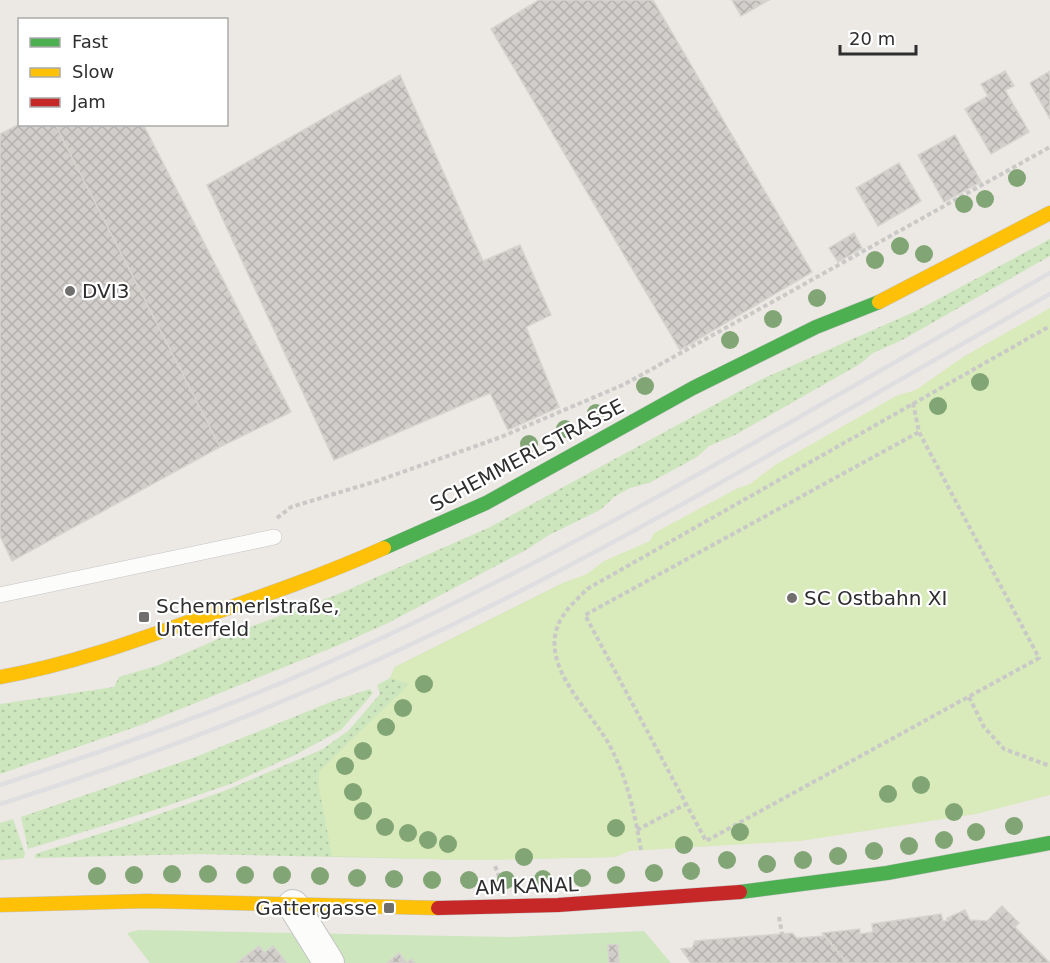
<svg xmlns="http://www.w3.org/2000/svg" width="1050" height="963" viewBox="0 0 1050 963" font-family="'DejaVu Sans',sans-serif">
	<defs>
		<pattern id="grass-dots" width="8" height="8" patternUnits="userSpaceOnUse" patternTransform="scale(1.5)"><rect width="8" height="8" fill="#cee6be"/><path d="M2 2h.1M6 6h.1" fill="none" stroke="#b1c6a4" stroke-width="1.8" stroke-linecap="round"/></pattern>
		<pattern id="building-cross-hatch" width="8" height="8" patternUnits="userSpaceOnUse" patternTransform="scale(1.5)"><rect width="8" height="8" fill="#d1cecb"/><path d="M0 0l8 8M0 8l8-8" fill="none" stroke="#b4b1af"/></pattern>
	</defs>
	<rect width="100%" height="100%" fill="#ece8e4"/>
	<path fill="url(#grass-dots)" d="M1050 239V256L902 340 873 353 860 364 735 435 709 446 697 457 649 483 630 488 614 497 600 510 549 535 526 550 388 623 339 645 141 725 0 774V704L114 687 119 677 159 665 220 638 336 595 488 528 760 380 916 311Z
		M565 582 616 857 470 860 199 854 35 858V854L131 824 224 791 323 749 349 730 380 694 377 685 390 678 395 667Z
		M370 689 373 693 341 730 295 755 233 783 161 808 28 849 21 817 193 758 333 701Z
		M13 819 25 853 24 858 0 860V823Z"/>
	<path fill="#cee6be" d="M139 930 512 937 644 931 671 963H150L127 933Z"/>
	<path fill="#d9eabb" d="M1050 308V795L976 814 800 841 629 851 616 857 470 860 332 856 319 788V772L409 684 390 678 395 667 565 582 587 574 604 561 650 541 654 533 736 489 750 484 775 465 896 396 916 390 963 357Z"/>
	<path fill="url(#building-cross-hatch)" stroke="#d7d4d0" stroke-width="1.5" d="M539 0H653L812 272 680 350 491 29Z
		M732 0H769L741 16Z
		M1005 71 1014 86 1005 90 1029 132 991 154 965 109 988 96 981 84Z
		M1050 71V119L1030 83Z
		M400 75 483 261 520 245 551 315 526 327 559 407 508 430 490 393 334 460 207 185Z
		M20 124H55L220 447 12 561 0 536V134Z
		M55 124H143L291 412 220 447Z
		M955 135 981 182 944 202 918 155Z
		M899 163 921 201 878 226 856 188Z
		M854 233 862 248 838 262 829 248Z
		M1002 906 1019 923 1015 927 1050 963H847L822 933 860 929V934L873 932 872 924 941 914 943 921H947V918L965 910 970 920 987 921Z
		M792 933 797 938 825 936 847 963H691L681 949 692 948 695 941Z
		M618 944 619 963H609L608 945Z
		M259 946 264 953 273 946 287 963H237Z
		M399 953 407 963 411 959 415 963H387Z"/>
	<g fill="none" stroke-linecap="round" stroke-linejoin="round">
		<g stroke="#c5c4c5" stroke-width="16">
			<path id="lane" d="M0 595 274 537"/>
		</g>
		<g stroke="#c5c4c5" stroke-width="32">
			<path id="street" d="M293 905 329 963"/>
		</g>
		<g stroke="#c5c4c5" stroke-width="15">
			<path id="fast" d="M384 548 486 503 693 388 816 327 879 302
				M740 892 887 873 1050 843"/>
		</g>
		<g stroke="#c5c4c5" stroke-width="15">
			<path id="slow" d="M879 302 1050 213
				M0 677C70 665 138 640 205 616 266 595 326 574 384 548
				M0 905 147 901 438 908"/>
		</g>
		<g stroke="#c5c4c5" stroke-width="15">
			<path id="jam" d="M438 908 558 905 740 892"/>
		</g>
		<path stroke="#c9c9c8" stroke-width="4" stroke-dasharray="4.5 3" stroke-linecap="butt" d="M913 403 919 432 1039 658 706 841 585 615 919 432
			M277 518 291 507 377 481 501 437 625 384 1050 147
			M969 697 984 727 1004 749 1050 766
			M637 830 686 804
			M641 850C635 815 628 781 611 748 592 710 530 660 565 613 571 604 580 597 587 589L1050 326
			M495 866 500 879
			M779 917 782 934"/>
		<use href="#lane" stroke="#fcfcfb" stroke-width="15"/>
		<use href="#street" stroke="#fcfcfb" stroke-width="30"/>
		<use href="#fast" stroke="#4caf50" stroke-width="14"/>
		<use href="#slow" stroke="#ffc107" stroke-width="14"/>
		<use href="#jam" stroke="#c62828" stroke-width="14"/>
		<path stroke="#dfdfe1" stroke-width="4.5" d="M0 785C110 749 220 711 325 664 576 552 812 409 1050 273
			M0 804C184 747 361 673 532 585 708 494 878 391 1050 294"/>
	</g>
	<g fill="#82a575">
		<circle cx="1017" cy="178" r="9"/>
		<circle cx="985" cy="199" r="9"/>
		<circle cx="964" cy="204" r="9"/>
		<circle cx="900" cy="246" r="9"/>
		<circle cx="924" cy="254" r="9"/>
		<circle cx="875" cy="260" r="9"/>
		<circle cx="817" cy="298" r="9"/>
		<circle cx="773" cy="319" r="9"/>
		<circle cx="730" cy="340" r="9"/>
		<circle cx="980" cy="382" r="9"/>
		<circle cx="645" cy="386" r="9"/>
		<circle cx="938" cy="406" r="9"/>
		<circle cx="596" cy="413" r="9"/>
		<circle cx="565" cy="429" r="9"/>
		<circle cx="529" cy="444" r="9"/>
		<circle cx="424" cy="684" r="9"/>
		<circle cx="403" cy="708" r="9"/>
		<circle cx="386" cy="727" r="9"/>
		<circle cx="363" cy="751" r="9"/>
		<circle cx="345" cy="766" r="9"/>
		<circle cx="921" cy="785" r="9"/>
		<circle cx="353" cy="792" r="9"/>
		<circle cx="888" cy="794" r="9"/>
		<circle cx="363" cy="811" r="9"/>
		<circle cx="954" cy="812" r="9"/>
		<circle cx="1014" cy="826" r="9"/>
		<circle cx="385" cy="827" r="9"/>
		<circle cx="616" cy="828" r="9"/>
		<circle cx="740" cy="832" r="9"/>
		<circle cx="976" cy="832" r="9"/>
		<circle cx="408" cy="833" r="9"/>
		<circle cx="428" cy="840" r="9"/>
		<circle cx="944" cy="840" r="9"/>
		<circle cx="448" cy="844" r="9"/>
		<circle cx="684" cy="845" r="9"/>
		<circle cx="909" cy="846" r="9"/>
		<circle cx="874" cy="851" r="9"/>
		<circle cx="838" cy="856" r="9"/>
		<circle cx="524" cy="857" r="9"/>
		<circle cx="727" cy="860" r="9"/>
		<circle cx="803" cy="860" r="9"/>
		<circle cx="767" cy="864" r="9"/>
		<circle cx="691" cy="871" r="9"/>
		<circle cx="654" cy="873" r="9"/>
		<circle cx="172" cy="874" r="9"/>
		<circle cx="208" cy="874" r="9"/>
		<circle cx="134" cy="875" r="9"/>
		<circle cx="245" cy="875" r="9"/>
		<circle cx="282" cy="875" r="9"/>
		<circle cx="616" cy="875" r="9"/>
		<circle cx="97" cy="876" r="9"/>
		<circle cx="320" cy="876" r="9"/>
		<circle cx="357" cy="878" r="9"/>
		<circle cx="582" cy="878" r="9"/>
		<circle cx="394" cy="879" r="9"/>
		<circle cx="543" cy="879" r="9"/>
		<circle cx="432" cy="880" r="9"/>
		<circle cx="469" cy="880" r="9"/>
		<circle cx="506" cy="880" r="9"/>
	</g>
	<g fill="#706f6e" stroke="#fff" stroke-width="2">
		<circle cx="70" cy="291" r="6"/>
		<circle cx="792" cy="598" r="6"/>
		<rect x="138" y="611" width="12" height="12" rx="3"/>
		<rect x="383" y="902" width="12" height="12" rx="3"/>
	</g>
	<g text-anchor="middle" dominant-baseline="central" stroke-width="4.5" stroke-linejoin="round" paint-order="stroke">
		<g font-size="20" fill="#2e2e2e" stroke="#fff" text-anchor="start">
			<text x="82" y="291">DVI3</text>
			<text x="804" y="598">SC Ostbahn XI</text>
			<text x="156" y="606">Schemmerlstraße,<tspan x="156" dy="23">Unterfeld</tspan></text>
			<text x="377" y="908" text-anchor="end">Gattergasse</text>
		</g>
		<g font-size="20" fill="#2e2e2e" stroke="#fff">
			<text transform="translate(527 455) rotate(-28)">SCHEMMERLSTRASSE</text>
			<text transform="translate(527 886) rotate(-2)">AM KANAL</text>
		</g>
	</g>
	<rect x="18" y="18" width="210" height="108" fill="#ffffff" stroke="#ababab" stroke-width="1.5"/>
	<rect x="30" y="38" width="30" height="9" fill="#4caf50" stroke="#ababab" stroke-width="1.5"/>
	<text x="72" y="48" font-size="18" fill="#2e2e2e">Fast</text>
	<rect x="30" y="68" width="30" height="9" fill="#ffc107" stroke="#ababab" stroke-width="1.5"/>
	<text x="72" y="78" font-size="18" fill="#2e2e2e">Slow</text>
	<rect x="30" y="98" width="30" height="9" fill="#c62828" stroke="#ababab" stroke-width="1.5"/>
	<text x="72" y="108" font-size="18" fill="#2e2e2e">Jam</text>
	<path d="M840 45v9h76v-9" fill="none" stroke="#2e2e2e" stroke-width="3"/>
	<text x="849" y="45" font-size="18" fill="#2e2e2e" stroke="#ffffff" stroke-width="4.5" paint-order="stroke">20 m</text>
</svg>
